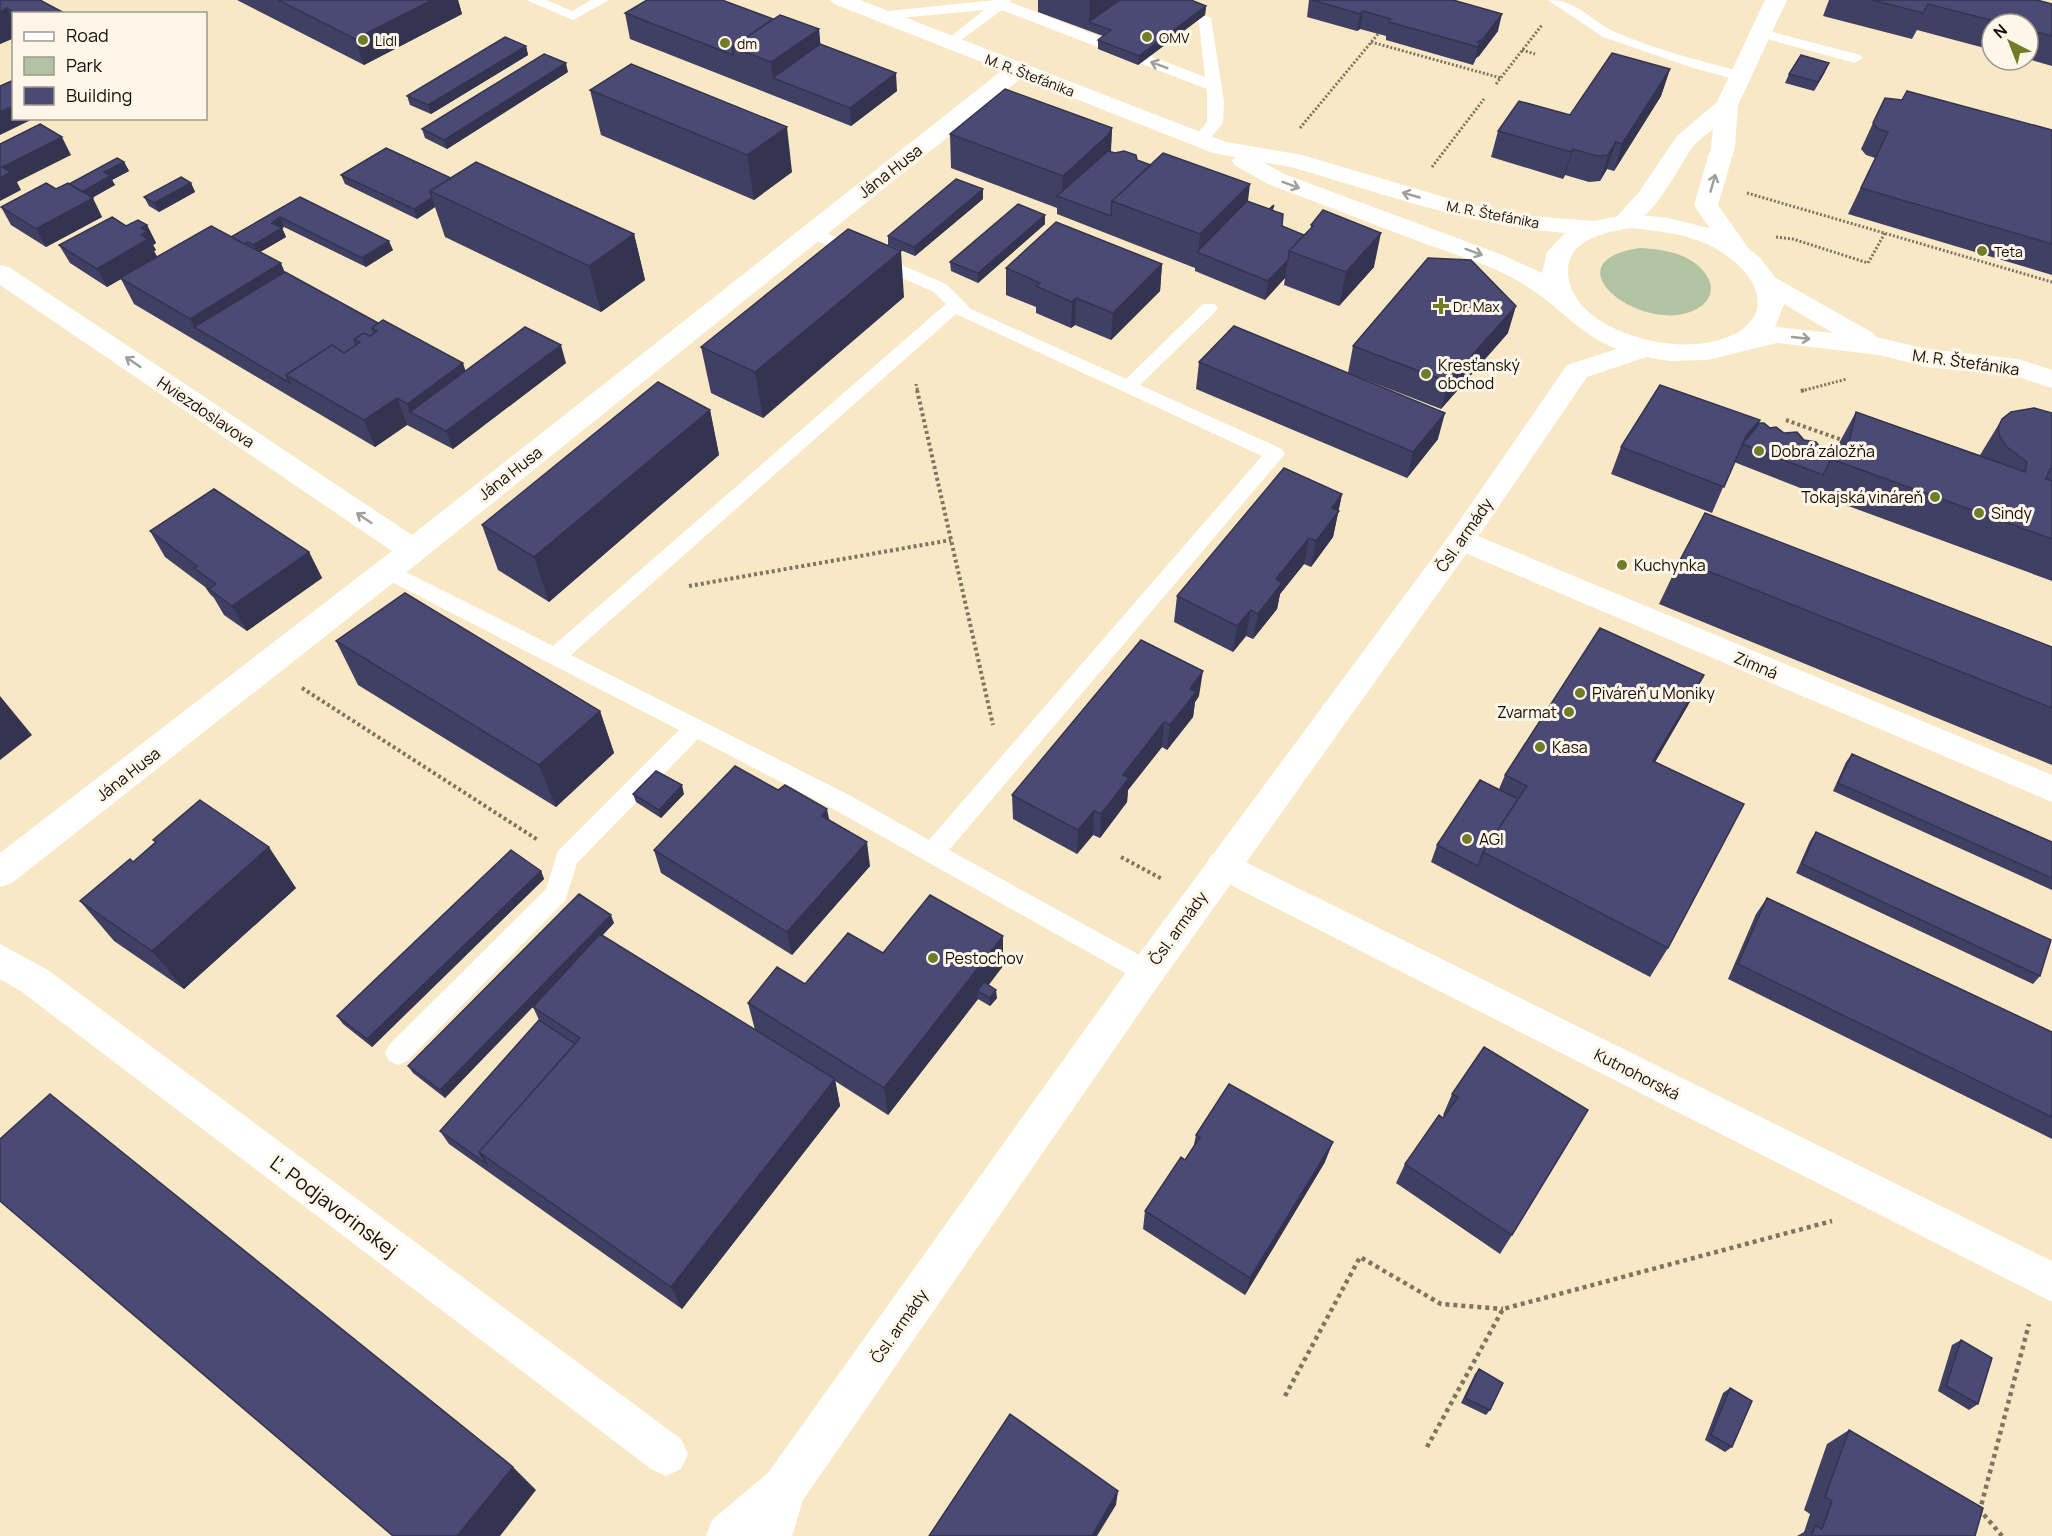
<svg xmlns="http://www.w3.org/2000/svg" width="2052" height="1536" viewBox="0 0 2052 1536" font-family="Manrope,sans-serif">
	<rect width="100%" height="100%" fill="#f9e8c6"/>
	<path fill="#b2c3a4" d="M1639 248C1657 249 1676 251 1692 261 1723 282 1714 310 1677 315 1624 321 1556 261 1639 248Z"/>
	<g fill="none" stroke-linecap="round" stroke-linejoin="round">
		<path stroke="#7f745f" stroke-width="3" stroke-dasharray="2 2" stroke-linecap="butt" d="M1371 42 1501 78
			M1522 50 1535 54
			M1496 84 1542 25
			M1300 128 1378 34
			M1432 167 1484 99
			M1747 193 2052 282
			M1776 237 1793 239 1868 263 1885 233
			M916 384 918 392
			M1801 391 1847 379"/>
		<path stroke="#7f745f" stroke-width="4" stroke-dasharray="3 3" stroke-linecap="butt" d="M917 390 993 725
			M1801 391 1804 390
			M1786 420 1845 441
			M689 586 951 540
			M302 688 538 840
			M1121 857 1162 879"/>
		<path stroke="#7f745f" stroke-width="4.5" stroke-dasharray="4 4" stroke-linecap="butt" d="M1285 1396 1360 1257 1441 1304 1503 1309
			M1427 1447 1503 1309 1832 1221
			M2002 1536 1980 1510 2029 1324"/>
		<path fill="#fff" fill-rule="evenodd" d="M526 0H546L572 11 591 0H609L573 20Z
			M996 0H1011L1010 2 1205 77 1199 23 1147 0H1167L1211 18 1224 101 1223 123 1206 143H1194L1192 140 1207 122V89L1002 10 950 48 943 44 945 41 984 10 879 20 872 16 879 12Z
			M1548 0C1578 0 1588 19 1613 31 1652 49 1705 62 1746 73L1749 76 1741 81 1690 67 1603 37Z
			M1761 29 1860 55 1863 58 1855 63 1756 36 1754 33 1756 30Z
			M812 227 946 284 971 309 1126 379 1203 304H1215L1218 308 1215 312 1140 385 1282 449 1285 454 949 850 1156 964 1159 972 1156 980 1147 983 1138 980 835 810 698 739 577 863 565 901 407 1061 398 1065 389 1061 385 1053 389 1045 546 889 558 851 679 730 380 576 377 571 380 566 387 564 394 566 553 646 946 304 934 292 806 236 804 232 806 228ZM956 314 1262 456 929 840 851 796 571 655Z"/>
		<path fill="#fff" fill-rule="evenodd" d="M1765 0H1787L1738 105 1735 147 1718 205 1751 252 1747 257 1738 260 1729 257 1694 205 1711 147 1713 129C1706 135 1698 140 1692 148 1676 170 1647 235 1615 227L1612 222 1639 192 1677 136 1717 102Z
			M1017 63 1025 65 1028 70 1025 75 398 579 12 883 0 887V853L392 551 0 285V265L9 267 412 535 1009 65Z
			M1461 529 2052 775V802L1451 547 1446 540 1451 533Z
			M1223 851 2052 1261V1302L1211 875 1206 865 1211 855Z
			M0 944 48 970 681 1439 688 1454 681 1469 666 1476 651 1469 22 992 0 979Z"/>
		<path fill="#fff" fill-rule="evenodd" d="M830 0H860L1226 142 1302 155 1468 204 1517 215 1594 221 1631 214 1668 218 1713 229 1746 246 1760 258 1776 278 1873 333 1876 337 1927 349 2018 359 2052 370V388L2015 376 1927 367 1879 355 1777 343 1707 360 1669 361 1646 357 1587 377 1471 547 1160 983 803 1500 792 1536H706L712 1520 768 1473 1134 961 1451 533 1567 365 1617 349C1576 333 1559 305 1523 284 1494 266 1459 256 1426 244 1373 224 1320 204 1268 184L1236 166 1232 161 1235 157 1213 153 834 4ZM1263 162 1291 167C1381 193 1471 226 1565 233L1547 252 1542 273 1500 254 1284 174ZM1631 228C1660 231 1689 234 1715 248 1778 285 1771 337 1696 344 1651 348 1567 324 1568 269 1569 239 1607 232 1631 228ZM1784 304 1833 333 1775 327Z"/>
	</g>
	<path fill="#404064" d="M0 0 66 14H14V38L0 44Z
		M237 0H458L462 14 364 65Z
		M1038 0H1191L1206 6 1205 15 1138 65 1098 49V40L1103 36 1038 12Z
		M1309 0H1453L1498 31 1479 56 1476 58 1473 65 1386 40V36L1360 29 1357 31 1307 17Z
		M1829 0H2037L2052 4V66L2028 59V24H1992V50L1917 30 1912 39 1823 16Z
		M625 13 773 19 819 29 820 44 897 91 851 126 630 39Z
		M526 46 528 55 431 114 410 105 407 96Z
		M1670 69 1661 96 1614 171 1607 169 1600 181 1589 182 1565 175 1563 179 1491 157 1498 131 1570 115Z
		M568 72 447 149 425 138 422 129Z
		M1825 72 1814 91 1785 83 1789 74Z
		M590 90 792 172 754 200 601 135Z
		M1873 123 2052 130V275L1848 214 1875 158 1866 155 1861 149Z
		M1112 128 1111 152 1137 160 1269 209 1274 205 1273 211 1282 226 1304 235 1311 229V225L1374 267 1339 306 1284 285 1285 278 1265 300 1195 271V268L1057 214V208L951 168 950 134Z
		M124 162 129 171 112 180 115 185 92 198 102 217 46 247 11 225 1 207 56 189Z
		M341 175 451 178 634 234 645 280 601 312 445 237 435 207 417 219 345 184Z
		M191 183 195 192 159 212 149 206 144 197Z
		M300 197 393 250 366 267 284 227 282 228 286 237 260 252 285 272 465 372 566 363 453 449 407 425 375 447 134 304 121 279 107 287 70 263 59 245 126 226 147 225 156 243 153 245 156 250 154 251 157 257 231 237Z
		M983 199 915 256 888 245V236Z
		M1045 215V224L978 283 951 271 950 262Z
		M1162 264 1160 291 1111 340 1075 325 1071 328 1036 313V307L1006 295V268Z
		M904 297 763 418 711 393 701 347Z
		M1508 333 1441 409 1348 373 1353 346Z
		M1199 362 1438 439 1407 478 1196 389Z
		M710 410 719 455 549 602 498 570 482 525Z
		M1856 412 1980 455 2002 419 2052 413V581L1813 493 1734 462 1712 513 1611 474 1621 447 1759 423 1836 453 1838 445Z
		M1342 494 1333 537 1311 567 1304 564 1280 594 1277 609 1253 639 1246 636 1233 652 1174 622 1177 596Z
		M150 531 309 552 322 578 247 631 224 615 214 598 210 594 205 587 165 557Z
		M1680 560 2052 647V765L1659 604Z
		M336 641 600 711 614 753 556 807 358 685Z
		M1704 675 1687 707 1655 762 1668 948 1650 977 1431 862 1437 845 1499 789 1505 775Z
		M1199 696 1195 702 1193 717 1167 750 1162 747 1128 790 1127 802 1100 838 1093 835 1077 854 1013 819 1012 795Z
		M1852 754 2052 842V890L1833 791 1846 762Z
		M633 794H684L661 818 636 802Z
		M1816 832 2040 976 2033 984 1796 873 1810 841Z
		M153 840 296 888 184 989 114 941 80 901 133 862 155 842Z
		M654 850 870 866 792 955 661 873Z
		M541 871 544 879 372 1047 343 1024 337 1016Z
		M1767 898 2052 1032V1139L1728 979 1756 914Z
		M614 923 602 936 755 1030 748 1003 805 984 883 953 1003 966 988 985 997 998 990 1006 978 999 888 1115 835 1081 840 1106 682 1309 449 1144 440 1131 539 1020 533 1007 542 997 445 1098 413 1073 408 1066Z
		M1484 1047 1512 1235 1500 1254 1396 1183 1405 1164 1445 1116 1443 1115 1452 1094Z
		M1196 1135 1325 1162 1245 1295 1143 1229 1145 1211 1185 1160 1193 1149Z
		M1961 1340 1978 1404 1969 1410 1938 1391 1952 1345Z
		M1479 1369 1490 1410 1486 1415 1461 1403 1475 1374Z
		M1730 1388 1732 1447 1725 1452 1705 1440 1723 1393Z
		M1849 1430 1975 1536H1797L1804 1532 1810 1514 1804 1510 1827 1444Z"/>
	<path fill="#343451" d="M432 0H458L462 14 364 65 355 39Z
		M1090 0H1133L1089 22Z
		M1206 6 1205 15 1138 65 1139 56Z
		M7 8 14 21V38L0 44V12Z
		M1363 11 1360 29 1357 31 1360 14Z
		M1502 14 1498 31 1479 56 1476 58 1473 65 1478 47 1477 42Z
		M819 29 822 62 773 78 771 62Z
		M526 46 528 55 431 114 428 105Z
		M566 63 568 72 447 149 444 140Z
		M1829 63 1825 72 1814 91 1818 82Z
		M1670 69 1661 96 1614 171 1622 144Z
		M896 73 897 91 851 126 850 108Z
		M14 106V118H35L0 135V112Z
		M787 127 792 172 754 200 747 155Z
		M1112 128 1110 162 1062 197 1063 176Z
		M62 137 71 155 17 182 21 190 0 201V178L2 167Z
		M1616 142 1607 169 1600 181 1608 155Z
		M1573 149 1565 175 1563 179 1571 152Z
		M124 162 129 171 112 180 115 185 86 201 81 192 104 172Z
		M191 183 195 192 159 212 154 203Z
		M1250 184 1246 218 1198 253 1200 234Z
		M983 189V199L915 256 914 247Z
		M93 198 102 217 46 247 36 229Z
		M432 198 435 207 417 219 414 209Z
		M1045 215V224L978 283V273Z
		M280 217 284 227 282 228 286 237 257 254 253 245 272 223Z
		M147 225 156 243 153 245 156 250 154 251 158 258 120 278 121 279 107 287 97 269 141 235V228Z
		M1381 233 1374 267 1339 306 1346 272Z
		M634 234 645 280 601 312 589 266Z
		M389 241 393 250 366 267 362 258Z
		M901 251 904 297 763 418 755 372Z
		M1288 260 1285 278 1265 300 1268 281Z
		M281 263 292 290 194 327 190 319Z
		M1162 264 1160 291 1111 340 1113 313Z
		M1076 298 1075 325 1071 328 1072 302Z
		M1516 306 1508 333 1441 409 1448 382Z
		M561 345 566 363 453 449 446 431Z
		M463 363 472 390 410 412 407 404Z
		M397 398 407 425 375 447 364 420Z
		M710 410 719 455 549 602 534 557Z
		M1445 413 1438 439 1407 478 1413 452Z
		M1760 420 1748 446 1742 444 1746 436Z
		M1342 494 1333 537 1311 567 1316 541 1332 508Z
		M1309 538 1304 564 1280 594 1277 609 1253 639 1258 614 1276 579Z
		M309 552 322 578 247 631 232 606Z
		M1251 610 1246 636 1233 652 1237 626Z
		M1203 671 1199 696 1195 702 1193 717 1167 750 1170 725 1190 689Z
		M1704 675 1687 707 1637 793 1653 761Z
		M0 696 32 735 0 760Z
		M600 711 614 753 556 807 539 765Z
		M1164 722 1162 747 1128 790 1127 802 1100 838 1101 814 1123 775Z
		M682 785 684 794 661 818 659 810Z
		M827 809 832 833 822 816Z
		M1094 811 1093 835 1077 854 1078 830Z
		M867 842 870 866 792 955 787 932Z
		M269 847 296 888 184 989 152 951Z
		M541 871 544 879 372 1047 367 1039Z
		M611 915 614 923 445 1098 440 1090Z
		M1003 936V966L982 994 977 991 978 999 888 1115 884 1088Z
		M996 990 997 998 990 1006V998Z
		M835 1079 840 1106 682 1309 671 1287Z
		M1333 1142 1325 1162 1245 1295 1250 1278Z
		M513 1467 536 1490 500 1536H457Z
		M1118 1491 1116 1505 1097 1536H1092Z"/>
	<path fill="#4b4a74" stroke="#343451" stroke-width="1.5" d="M0 0H40L66 14H16L7 8 0 12Z
		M278 0H432L355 39Z
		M647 0H722L773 19 732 47 733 55 625 13Z
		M1120 0H1191L1206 6 1139 56 1098 40 1111 30 1089 22Z
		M1312 0H1453L1502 14 1483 39 1477 42 1480 43 1478 47 1389 22 1391 19 1363 11 1360 14Z
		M1872 0H2037L2052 4V36L2028 30V24H2006L1928 4 1923 13Z
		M780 15 819 29 771 62 732 47Z
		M505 37 526 46 428 105 407 96Z
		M820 44 896 73 850 108 773 78Z
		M1612 53 1670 69 1622 144 1616 142 1608 155 1597 156 1573 149 1571 152 1498 131 1519 101 1570 115Z
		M544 54 566 63 444 140 422 129Z
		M1801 55 1829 63 1818 82 1789 74Z
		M631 64 787 127 747 155 590 90Z
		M14 80V106L0 112V86Z
		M1005 89 1112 128 1108 135 1063 176 950 134Z
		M1907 91 2052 130V244L1861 188 1888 132 1878 129 1873 123 1885 98 1902 100Z
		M40 124 62 137 2 167 11 172 0 178V144Z
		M386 148 451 178 430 191 432 198 414 209 341 175Z
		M1108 151 1115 153 1124 151 1136 155 1137 160 1151 165 1112 201 1111 216 1057 196Z
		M1163 153 1250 184 1200 234 1112 201Z
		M117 158 124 162 104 172 110 176 82 192 69 184Z
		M476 162 634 234 589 266 430 191Z
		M181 177 191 183 154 203 144 197Z
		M956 179 983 189 914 247 888 236Z
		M46 183 56 189 68 183 93 198 36 229 1 207Z
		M300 197 389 241 362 258 280 217 272 223 282 228 253 245 248 242 244 244 231 237Z
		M1247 201 1269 209 1274 205 1271 210 1283 214 1282 226 1304 235 1289 251 1288 260 1268 281 1197 252Z
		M1018 204 1045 215 978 273 950 262Z
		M1323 210 1381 233 1346 272 1289 251 1313 226 1311 225Z
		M112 217 126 226 138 220 147 225 141 228 147 231 141 235 148 239 97 269 59 245Z
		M1056 222 1162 264 1113 313 1076 298 1072 302 1036 286 1040 283 1006 268Z
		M211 226 281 263 190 319 120 278Z
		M848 229 901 251 755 372 701 347Z
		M1428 258 1471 260 1516 306 1448 382 1353 346Z
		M285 272 378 323 372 328 374 333 370 336 364 333 354 339 356 345 344 353 332 345 286 375 290 383 194 327Z
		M383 320 463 363 407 404 397 398 364 420 286 375 332 345 344 353 360 342 354 339 364 333 370 336 377 331 372 328Z
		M1234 326 1445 413 1413 452 1199 362Z
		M525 327 561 345 446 431 410 412Z
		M658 382 710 410 534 557 482 525Z
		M1660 385 1760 420 1746 436 1724 487 1621 447Z
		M2034 408 2052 413V469H2050L2046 479 2052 481V539L1831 459 1848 447 1856 412 2025 472 2027 462 2007 447 2000 437 1998 428 2002 419 2011 412Z
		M1759 423H1764L1770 428 1776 427 1784 433 1797 432 1804 440 1816 442 1819 446H1827L1836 452 1837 455 1831 459 1823 475 1742 444 1756 428Z
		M1284 468 1342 494 1332 508 1339 511 1316 541 1309 538 1276 579 1282 583 1258 614 1251 610 1237 626 1177 596Z
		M214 489 309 552 232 606 209 589 216 584 194 568 197 566 150 531Z
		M1705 513 2052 647V708L1680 560Z
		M405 593 600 711 539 765 336 641Z
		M1600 628 1704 675 1653 761 1744 804 1668 948 1483 852 1527 786 1505 775Z
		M1141 640 1203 671 1190 689 1196 692 1170 725 1164 722 1123 775 1129 778 1101 814 1094 811 1078 830 1012 795Z
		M1852 754 2052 842V878L1838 783Z
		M735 766 778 790 785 785 827 809 822 816 867 842 787 932 654 850Z
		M656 771 682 785 659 810 633 794Z
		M1480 780 1518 799 1483 852 1478 866 1437 845Z
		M200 800 269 847 152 951 80 901 130 859 133 862 156 842 153 840Z
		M1816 832 2051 940 2040 976 1802 864Z
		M511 850 541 871 367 1039 337 1016Z
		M579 894 611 915 440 1090 408 1066Z
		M930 895 1003 936 884 1088 748 1003 777 967 805 984 848 933 883 953Z
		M1767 898 2052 1032V1117L1738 964Z
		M600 934 835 1079 671 1287 479 1152 580 1038 533 1007Z
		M984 982 996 990 990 998 977 991Z
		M539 1020 575 1044 479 1152 487 1164 440 1131Z
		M1484 1047 1588 1110 1512 1235 1405 1164 1439 1115 1443 1118 1458 1097 1452 1094Z
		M1229 1084 1333 1142 1250 1278 1145 1211 1181 1157 1185 1160 1200 1137 1196 1135Z
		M50 1094 513 1467 457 1536H393L0 1201V1139Z
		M1961 1340 1992 1358 1978 1404 1946 1386Z
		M1479 1369 1503 1383 1490 1410 1465 1398Z
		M1730 1388 1752 1401 1732 1447 1711 1435Z
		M1010 1414 1118 1491 1092 1536H929Z
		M1849 1430 1983 1508 1975 1536H1812L1815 1525 1822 1529 1832 1501 1825 1497Z"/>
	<defs><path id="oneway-shaft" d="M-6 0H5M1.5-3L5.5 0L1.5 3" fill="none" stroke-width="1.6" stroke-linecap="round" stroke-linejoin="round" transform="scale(1.5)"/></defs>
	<g stroke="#a09e9a">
		<use href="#oneway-shaft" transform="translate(1159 65) rotate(-159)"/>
		<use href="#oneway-shaft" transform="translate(1713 183) rotate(-74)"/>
		<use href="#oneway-shaft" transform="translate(1291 185) rotate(20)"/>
		<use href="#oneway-shaft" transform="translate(1411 195) rotate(-164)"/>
		<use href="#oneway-shaft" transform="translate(1474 252) rotate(20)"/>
		<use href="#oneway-shaft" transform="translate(1801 338) rotate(6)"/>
		<use href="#oneway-shaft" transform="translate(133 362) rotate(-146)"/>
		<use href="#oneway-shaft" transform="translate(364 518) rotate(-146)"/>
	</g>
	<g fill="#717c29" stroke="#fdf6e9" stroke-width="2">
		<circle cx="1147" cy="37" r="6"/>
		<circle cx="363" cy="40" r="6"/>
		<circle cx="725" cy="43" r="6"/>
		<circle cx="1982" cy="251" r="6"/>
		<path d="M1438 297h6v6h6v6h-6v6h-6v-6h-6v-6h6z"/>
		<circle cx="1426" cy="374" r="6"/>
		<circle cx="1759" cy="451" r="6"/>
		<circle cx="1935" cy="497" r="6"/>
		<circle cx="1979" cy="513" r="6"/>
		<circle cx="1622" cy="565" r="6"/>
		<circle cx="1580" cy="693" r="6"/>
		<circle cx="1569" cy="712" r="6"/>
		<circle cx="1540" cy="747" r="6"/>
		<circle cx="1467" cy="839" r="6"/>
		<circle cx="933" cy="958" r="6"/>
	</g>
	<g text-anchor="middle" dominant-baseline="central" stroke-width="6" stroke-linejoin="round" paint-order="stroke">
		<g font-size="14" fill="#120c03" stroke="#fdf6e9" text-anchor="start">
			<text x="1159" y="37">OMV</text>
			<text x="375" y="40">Lidl</text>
			<text x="737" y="43">dm</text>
			<text x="1994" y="251">Teta</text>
			<text x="1453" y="306">Dr. Max</text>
		</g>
		<g font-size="14" fill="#120c03" stroke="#fdf6e9">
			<text transform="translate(1030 75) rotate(21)">M. R. Štefánika</text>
			<text transform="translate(1493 214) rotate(11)">M. R. Štefánika</text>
		</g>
		<g font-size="16" fill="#120c03" stroke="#fdf6e9">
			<text transform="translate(890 171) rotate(-38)">Jána Husa</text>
			<text transform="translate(1966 362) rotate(8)">M. R. Štefánika</text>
			<text transform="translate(206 412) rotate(34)">Hviezdoslavova</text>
			<text transform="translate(510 473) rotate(-38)">Jána Husa</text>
			<text transform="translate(1464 535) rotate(-55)">Čsl. armády</text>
			<text transform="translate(1756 665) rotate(23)">Zimná</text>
			<text transform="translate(128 774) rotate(-38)">Jána Husa</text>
			<text transform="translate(1178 928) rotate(-54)">Čsl. armády</text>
			<text transform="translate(1637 1074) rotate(27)">Kutnohorská</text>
			<text transform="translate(899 1326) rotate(-55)">Čsl. armády</text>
		</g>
		<g font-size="16" fill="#120c03" stroke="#fdf6e9" text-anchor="start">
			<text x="1438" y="365">Kresťanský<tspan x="1438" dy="18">obchod</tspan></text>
			<text x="1771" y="451">Dobrá záložňa</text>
			<text x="1923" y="497" text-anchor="end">Tokajská vináreň</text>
			<text x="1991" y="513">Sindy</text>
			<text x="1634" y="565">Kuchynka</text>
			<text x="1592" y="693">Piváreň u Moniky</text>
			<text x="1557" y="712" text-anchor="end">Zvarmat</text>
			<text x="1552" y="747">Kasa</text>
			<text x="1479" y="839">AGI</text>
			<text x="945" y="958">Pestochov</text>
		</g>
		<g font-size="20" fill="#120c03" stroke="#fdf6e9">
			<text transform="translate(334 1206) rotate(37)">Ľ. Podjavorinskej</text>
		</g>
	</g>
	<rect x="12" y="12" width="195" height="108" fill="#fdf6e9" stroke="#9f988d" stroke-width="1.5"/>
	<rect x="24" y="32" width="30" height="9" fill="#ffffff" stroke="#9f988d" stroke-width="1.5"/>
	<text x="66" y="42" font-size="18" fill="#120c03">Road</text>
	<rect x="24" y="57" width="30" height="18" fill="#b2c3a4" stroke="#9f988d" stroke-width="1.5"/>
	<text x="66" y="72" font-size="18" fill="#120c03">Park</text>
	<rect x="24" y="87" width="30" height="18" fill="#4b4a74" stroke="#9f988d" stroke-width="1.5"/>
	<text x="66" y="102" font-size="18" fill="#120c03">Building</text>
	<g transform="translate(2010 42) rotate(318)"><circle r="28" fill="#fdf6e9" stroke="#9f988d" stroke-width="1.5"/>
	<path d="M0-4.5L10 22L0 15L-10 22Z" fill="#717c29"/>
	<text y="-9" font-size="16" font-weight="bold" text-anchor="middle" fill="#120c03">N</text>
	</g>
</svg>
